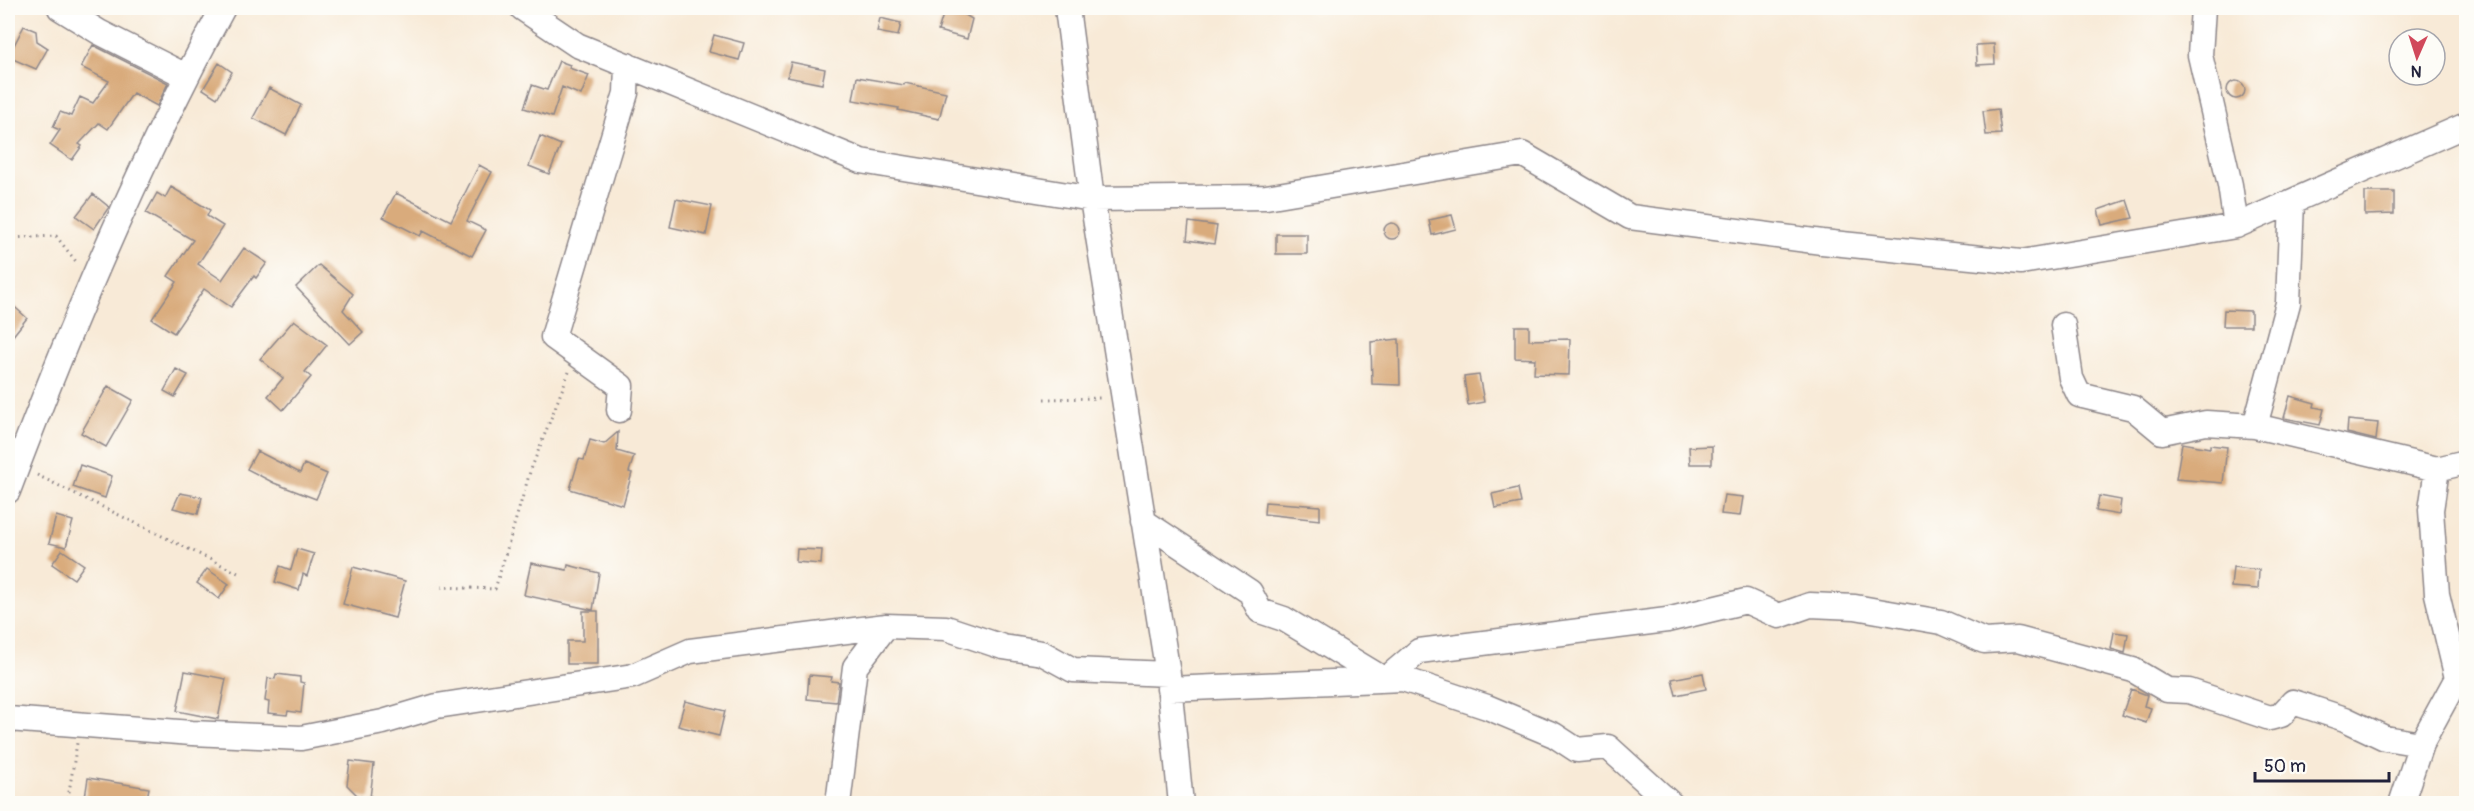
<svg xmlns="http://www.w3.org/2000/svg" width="2474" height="811" viewBox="0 0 2474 811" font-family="Pangolin,sans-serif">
	<rect width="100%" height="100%" fill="#fdfcf7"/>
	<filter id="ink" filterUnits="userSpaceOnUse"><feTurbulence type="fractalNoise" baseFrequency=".0167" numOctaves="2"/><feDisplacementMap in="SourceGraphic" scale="12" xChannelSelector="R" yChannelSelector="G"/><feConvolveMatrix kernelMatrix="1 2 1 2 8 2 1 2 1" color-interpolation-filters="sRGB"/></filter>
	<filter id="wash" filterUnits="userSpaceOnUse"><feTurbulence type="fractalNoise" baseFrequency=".008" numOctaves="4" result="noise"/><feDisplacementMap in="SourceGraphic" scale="24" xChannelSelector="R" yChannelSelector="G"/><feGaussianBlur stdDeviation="1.35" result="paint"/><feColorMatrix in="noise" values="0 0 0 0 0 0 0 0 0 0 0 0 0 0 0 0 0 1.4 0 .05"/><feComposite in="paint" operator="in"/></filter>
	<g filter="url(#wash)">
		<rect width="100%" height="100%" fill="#f8ead7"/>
		<g id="blocks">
			<path fill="#d9ab7b" d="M945 8H954L972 19 967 39 938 31Z
				M880 18 901 23 898 36 877 32Z
				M24 26 36 31 37 41 48 48 36 69 8 57Z
				M714 35 744 43 739 60 709 52Z
				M1994 44 1995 64 1977 65 1976 45Z
				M93 45 168 83 157 106 133 93 108 129 99 123 79 144 82 146 72 160 50 145 60 130 53 127 60 112 71 116 80 97 93 103 109 81 81 67Z
				M559 61 570 65 569 68 589 75 581 95 562 87 552 117 524 108 532 85 547 90Z
				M791 62 825 69 822 84 787 77Z
				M219 63 232 72 217 98 203 89Z
				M857 77 904 85 905 83 946 92 939 119 898 110 899 108 853 100Z
				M2227 90a9 9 0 1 1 18 0a9 9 0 1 1-18 0Z
				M269 88 301 105 286 135 253 118Z
				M1998 109 2001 134 1986 135 1983 111Z
				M540 136 561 145 549 174 529 166Z
				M479 165 492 172 467 221 486 230 472 256 423 231 420 236 383 217 396 193 451 221Z
				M171 187 210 210 207 216 223 226 198 264 222 280 244 248 267 263 256 278 254 276 231 307 204 289 174 333 152 319 177 282 168 276 193 240 146 213 157 193 165 198Z
				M2365 192H2394V214L2365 215Z
				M93 194 109 207 94 229 76 216Z
				M676 199 712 206 706 235 670 227Z
				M2127 200 2133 218 2102 225 2098 210Z
				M1452 215 1456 229 1432 235 1429 220Z
				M1189 222 1217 226 1214 244 1187 240Z
				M1384 231a8 8 0 1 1 16 0a8 8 0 1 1-16 0Z
				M1276 234H1307V254H1276Z
				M319 265 353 294 343 310 363 332 350 344 296 287Z
				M8 301 27 318 8 342Z
				M2224 310 2251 311V326H2223Z
				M294 320 327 345 305 372 311 377 283 410 268 396 283 378 260 359Z
				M1515 326H1529V340L1570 339 1569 375 1534 374 1535 359 1515 358Z
				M1399 339 1400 385 1372 384 1371 342Z
				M176 369 188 375 175 397 164 391Z
				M1479 375 1484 402 1468 405 1464 377Z
				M108 386 133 400 106 447 81 433Z
				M2290 396 2315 403 2314 407 2324 409 2320 425 2284 418Z
				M2348 420 2378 423 2376 440 2347 433Z
				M618 432 617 451 634 456 629 472 632 473 623 505 570 489 579 459 584 460 590 440 604 444Z
				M2182 443 2210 448V445L2227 447 2223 483 2176 479Z
				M1712 446V464H1690L1689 447Z
				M257 451 300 473 304 464 327 474 316 499 274 483 247 469Z
				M80 465 112 476 105 498 73 487Z
				M1518 488 1521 503 1495 508 1492 494Z
				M180 493 202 497 198 514 173 508Z
				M1724 495 1743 497 1740 516 1721 514Z
				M2099 496 2121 500 2119 515 2096 511Z
				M1265 502 1320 506V520L1264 514Z
				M56 516 73 521 66 547 49 543Z
				M297 549 314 554 307 576 303 574 299 590 275 582 280 566 291 570Z
				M797 549 822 550 821 564 796 562Z
				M62 550 84 565 74 579 52 564Z
				M531 563 567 570 568 565 599 573 593 610 524 595Z
				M353 567 405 581 395 618 343 604Z
				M2233 567 2259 570 2258 589 2231 587Z
				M207 569 229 584 219 599 197 583Z
				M583 611H598V664H567V641H583Z
				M2114 632 2128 634 2125 653 2111 649Z
				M185 671 226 679 218 719 177 711Z
				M1703 673 1706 689 1676 695 1672 679Z
				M276 674 300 677V682L304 683 301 713 288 711 287 715 268 713 269 702 265 701 268 678 275 679Z
				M809 675 832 677 831 681 839 682 836 702 807 699Z
				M2131 689 2147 695 2144 706 2151 708 2146 723 2122 715Z
				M685 701 725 711 719 736 678 726Z
				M350 761 374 764 370 798 358 796 347 785Z
				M88 778 149 788 146 804H84Z"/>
		</g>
	</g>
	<g filter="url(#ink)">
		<use href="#blocks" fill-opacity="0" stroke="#8d8689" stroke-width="1.5"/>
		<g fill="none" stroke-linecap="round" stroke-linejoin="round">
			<g stroke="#8d8689" stroke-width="27">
				<path id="minor" d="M60 8 99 32 178 72 183 80
					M522 8 577 45 861 161 1092 199 1266 197 1522 154 1630 217 1822 242 2021 262 2236 226 2466 125
					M1067 8 1092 199 1168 674 1181 804
					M2203 8 2200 55 2230 185 2236 226
					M2292 202 2288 303 2255 426 2437 469 2431 510 2437 594 2457 678 2421 744 2401 804
					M2063 325 2071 378 2079 395 2133 408 2162 432 2206 423 2255 426
					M619 410 621 386 553 337 626 93 627 65
					M2437 469 2466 462
					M8 491C70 326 139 162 223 8
					M1143 521 1250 592 1260 611 1284 619 1385 680 1419 651 1667 620 1746 601 1779 616 1810 605 1855 607 1941 622 1984 641 2018 639 2133 670 2167 690 2189 691 2270 718 2281 715 2293 702 2345 719 2385 738 2421 744
					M1169 689 1403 679 1487 707 1554 735 1577 750 1608 747 1671 804
					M8 719 192 733 301 738 383 722 437 706 633 676 690 651 886 626 946 628 1003 647 1042 653 1073 670 1168 674
					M838 804 855 667 886 626"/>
			</g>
			<path stroke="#8d8689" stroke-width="3" stroke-dasharray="1.5 4.5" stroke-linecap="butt" d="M8 238 56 236 78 264
				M1044 399 1104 398
				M37 475 240 574
				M441 587 495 589 530 472 569 372
				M67 804 77 743"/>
			<use href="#minor" stroke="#fff" stroke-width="24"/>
		</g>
	</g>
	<rect width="2474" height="811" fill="none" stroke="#fdfcf7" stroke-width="30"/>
	<g transform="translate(2417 57) rotate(183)"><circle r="28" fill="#fdfcf7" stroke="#a5a5ac" stroke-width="1.5"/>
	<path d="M0-4.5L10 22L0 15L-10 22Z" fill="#d1495b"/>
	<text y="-9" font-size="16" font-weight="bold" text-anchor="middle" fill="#22223b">N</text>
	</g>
	<path d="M2255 772v9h134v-9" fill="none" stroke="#22223b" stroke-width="3"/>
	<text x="2264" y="772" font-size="18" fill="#22223b" stroke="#fdfcf7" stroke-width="4.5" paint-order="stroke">50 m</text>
</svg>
